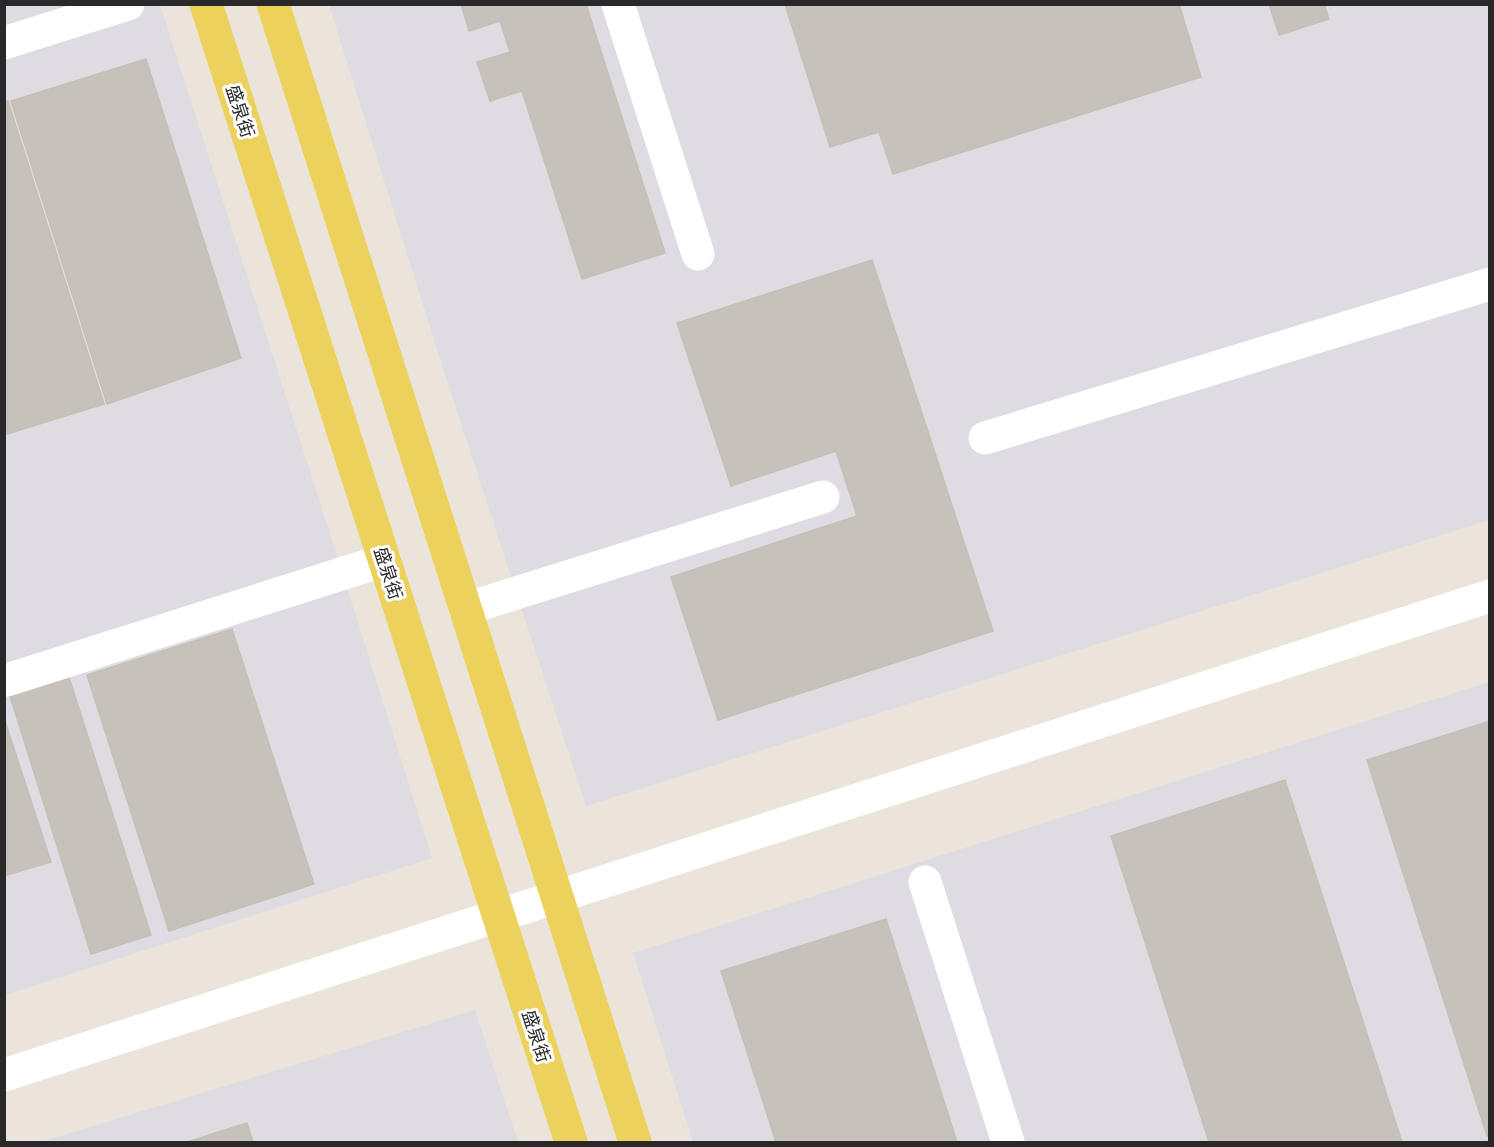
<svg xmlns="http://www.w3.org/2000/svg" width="1494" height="1147" viewBox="0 0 1494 1147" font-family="Barlow,'Noto Sans SC',sans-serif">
	<rect width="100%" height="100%" fill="#ebe4db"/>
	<path fill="#dedbe3" d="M4 5H160L333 543 432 858 5 995Z
		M329 5H1488L1489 520 586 806 441 362Z
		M1489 682V1142H693L633 953Z
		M475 1010 518 1142H41Z"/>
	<path fill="#c6c1ba" stroke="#c6c0b4" stroke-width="1.5" d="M461 4H586L665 253 582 279 522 91 490 101 477 62 510 52 500 21 469 31Z
		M785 4H1179L1201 77 893 174 879 132 830 147Z
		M1269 4H1324L1329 19 1279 35Z
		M146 59 241 358 107 404 11 101Z
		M8 101 104 404 4 435V102Z
		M872 260 993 631 718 720 671 577 857 516 836 451 731 486 677 323Z
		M232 629 314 884 169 931 87 675Z
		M69 677 151 935 91 954 10 696Z
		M4 718 51 862 4 876Z
		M1490 721V1135L1487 1136 1367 760Z
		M1285 780 1402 1142H1209L1111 836Z
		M886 919 957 1142H776L721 971Z
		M247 1123 253 1142H187Z"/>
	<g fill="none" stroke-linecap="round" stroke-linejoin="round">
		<path stroke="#fff" stroke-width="33" d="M618 4 698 254
			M4 43 128 4
			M985 438 1490 284
			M465 609 823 497
			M7 680 385 560
			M925 882 1008 1142
			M4 1075 1490 596"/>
		<path stroke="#edd15d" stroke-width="33" d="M206 4 571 1142
			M273 4 635 1142"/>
	</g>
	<g text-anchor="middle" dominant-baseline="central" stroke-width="6" stroke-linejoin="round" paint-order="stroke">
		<g font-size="18" fill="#292929" stroke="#fff">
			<text transform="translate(241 111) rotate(72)">盛泉街</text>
			<text transform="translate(389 573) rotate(72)">盛泉街</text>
			<text transform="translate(537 1036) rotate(72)">盛泉街</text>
		</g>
	</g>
	<rect width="1494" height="1147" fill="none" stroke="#292929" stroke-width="12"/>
</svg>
